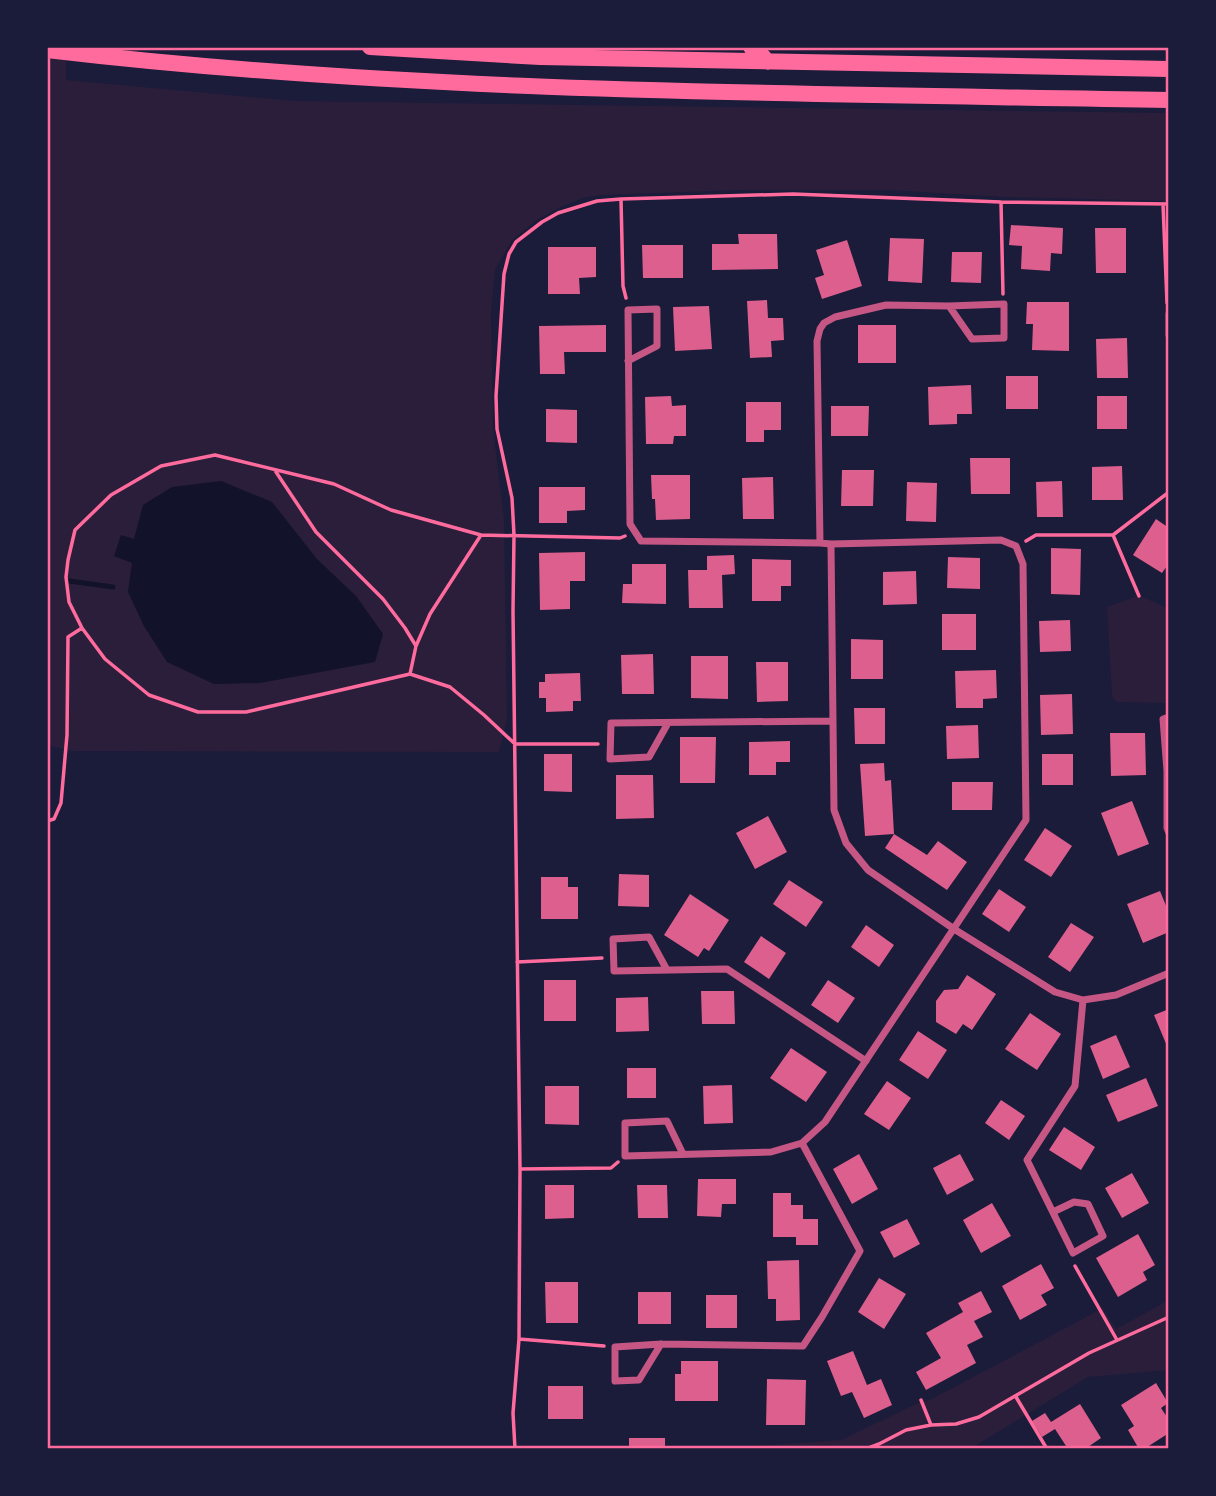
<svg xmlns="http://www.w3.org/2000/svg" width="1216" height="1496" viewBox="0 0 1216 1496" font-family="Signika,sans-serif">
	<rect width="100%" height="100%" fill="#1b1b3a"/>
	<path fill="#2a1e3b" d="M51 47H66V80L295 101 1169 113V201L1005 197 889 190H743L601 195 583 198 561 207 537 220 512 240 495 270 491 311 493 428 504 520 507 720 499 752 71 751 47 745V193Z
		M1141 596 1169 609V703L1118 702 1115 701 1112 696 1107 607 1135 597Z
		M1169 1300V1370L1088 1377 970 1449H751L755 1446 841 1440 918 1403 930 1400 1103 1308 1116 1329Z"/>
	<path fill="#12122b" d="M221 481 272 502 317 559 356 596 383 634 375 662 260 683 214 684 167 662 144 626 128 592 132 563 114 556 121 535 134 539 143 505 172 487Z"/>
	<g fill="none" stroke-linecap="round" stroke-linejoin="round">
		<path stroke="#12122b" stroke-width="5" d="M69 581 113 587"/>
	</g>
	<path fill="#dd5f8e" d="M1011 225 1063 228 1062 254 1051 253 1050 271 1021 269 1022 246 1009 245Z
		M1095 228H1126V273H1096Z
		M738 234H777L778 269 712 270V244H739Z
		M890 238 924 239 922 283 888 281Z
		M847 240 862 286 822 299 815 278 824 275 816 250Z
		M642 245H683V278H643Z
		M548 247H596V277L579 278 580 294H548Z
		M952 252H982L981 283 951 282Z
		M767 300 768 318H783L784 340 771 341 772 357 750 358 747 301Z
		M1027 302H1069V351L1032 350 1033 324H1026Z
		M709 306 712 349 675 351 673 307Z
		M606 325V352H564L565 374H540L539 326Z
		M858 325H896V363H858Z
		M1127 338 1128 378H1097L1096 339Z
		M1006 376H1038V409H1006Z
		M971 385 972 414H957V424L929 425 928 387Z
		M671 396 672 406 686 405V436H674L673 444H646L645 397Z
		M1097 396H1127V429H1097Z
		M746 402H781V430H764V442H746Z
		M831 406H869L868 436H831Z
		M546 409 577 410V443L546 442Z
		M970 458H1010V494H971Z
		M1122 466 1123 500H1092V467Z
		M842 470H874L873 506H841Z
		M651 475H690V519L656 520 655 499H652Z
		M773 477 774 519H743L742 478Z
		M1062 481 1063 517H1037L1036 482Z
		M907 482 937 483 936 522 906 521Z
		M539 487H585V510L567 511V523H539Z
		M1156 519 1169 528V563L1162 573 1133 555Z
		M1051 548 1081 549 1080 595 1051 594Z
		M585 552V581H570V609L540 610 539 553Z
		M734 555 735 574 722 575 723 608H689L688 570H707V556Z
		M948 557 980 558V589L947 588Z
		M752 559 791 560V586H781V601H752Z
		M632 564H666V604L622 603 623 584H632Z
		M916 571 917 604 883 605V572Z
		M942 614H976V650H942Z
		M1070 620 1071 651 1040 652 1039 621Z
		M851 639 883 640V679H851Z
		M653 654 654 694H622L621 655Z
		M691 656H728V699L691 698Z
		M756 662H788V701L757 702Z
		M996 670 997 698 983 699V708H956L955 671Z
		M580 673 581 701H573V711L546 712V698H539V682H545V674Z
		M1072 694 1073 734 1041 735 1040 695Z
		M854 708H885V744H855Z
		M978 725 979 758 947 759 946 726Z
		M1110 733H1145L1146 775 1111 776Z
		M680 737H716L715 783H680Z
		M790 741V762H776V775H749V742Z
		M544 754H572V792L544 791Z
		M1042 754H1073V785H1042Z
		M884 763 885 781 891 780 894 834 927 855 938 841 967 862 947 890 885 848 894 834 865 836 860 764Z
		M616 775H653L654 818 616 819Z
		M952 782H993L992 810H952Z
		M1132 801 1149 844 1118 856 1101 813Z
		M768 816 787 852 755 869 736 833Z
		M1045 828 1072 846 1051 877 1024 860Z
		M619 874 649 875V907L618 906Z
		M541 877H568V887H578V919H541Z
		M789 880 823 902 806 927 773 904Z
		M999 889 1026 907 1009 932 982 914Z
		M1160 891 1169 913V932L1143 943 1127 904Z
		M690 894 729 920 709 951 704 948 698 957 664 935Z
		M1071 923 1094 937 1070 972 1048 957Z
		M866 925 894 945 879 967 851 947Z
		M761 936 786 953 769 979 744 962Z
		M967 975 996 994 972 1030 963 1024 956 1034 936 1022V1001L944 990 958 989Z
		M544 980H576V1021H544Z
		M828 980 855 998 838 1023 811 1005Z
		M701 991H734L735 1024H702Z
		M648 997 649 1031 616 1032V998Z
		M1169 1009V1045L1167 1046 1154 1015Z
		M1030 1013 1061 1034 1037 1070 1005 1049Z
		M918 1031 947 1050 928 1079 899 1060Z
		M1116 1035 1130 1067 1103 1079 1090 1046Z
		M791 1048 827 1072 806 1102 770 1078Z
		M627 1068H656V1098H627Z
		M1146 1078 1158 1106 1118 1122 1106 1095Z
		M887 1081 911 1098 889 1130 864 1114Z
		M732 1085 733 1123 704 1124 703 1086Z
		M545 1086H579V1125L545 1124Z
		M1001 1100 1025 1116 1009 1140 985 1123Z
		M1064 1127 1095 1147 1081 1170 1049 1150Z
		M859 1154 878 1189 852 1204 833 1169Z
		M960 1154 974 1180 947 1195 933 1168Z
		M1132 1173 1149 1203 1122 1218 1105 1188Z
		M698 1179H736V1204H722L721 1217 697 1216Z
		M545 1185H574V1218L545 1219Z
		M637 1185H667L668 1218H638Z
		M773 1193H791V1205H803V1219H818V1245H796V1237H773Z
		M992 1203 1011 1236 981 1253 963 1220Z
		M907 1219 920 1244 894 1258 880 1232Z
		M1138 1234 1155 1265 1143 1272 1147 1280 1118 1297 1096 1258Z
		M799 1260 800 1320 776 1321V1299H768L767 1261Z
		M1041 1264 1054 1288 1041 1295 1047 1305 1020 1320 1002 1286Z
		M879 1278 906 1294 884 1329 858 1312Z
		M545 1282H578V1323H546Z
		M981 1291 992 1312 974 1321 983 1337 967 1345 976 1363 926 1390 916 1372 941 1358 926 1333 963 1312 958 1303Z
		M638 1292H671V1324H638Z
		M706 1295H737V1328H706Z
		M853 1351 867 1385 881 1379 892 1405 864 1418 852 1392 841 1396 827 1361Z
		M681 1361H718V1401H675V1374H681Z
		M767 1379 806 1380 805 1425H766Z
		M1156 1383 1168 1403 1161 1408 1169 1420V1433L1144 1449H1139L1128 1430 1134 1426 1121 1405Z
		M548 1386H583V1419H548Z
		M1080 1404 1101 1438 1085 1449H1068L1055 1429 1042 1437 1032 1421 1045 1413 1051 1422Z
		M629 1438H665V1449H629Z"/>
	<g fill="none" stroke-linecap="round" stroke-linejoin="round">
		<path stroke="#ff6b9d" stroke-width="3.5" d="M621 199 623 286 626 298
			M1001 202 1003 294
			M1163 204 1167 303
			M276 472 316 532 383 599 405 628 416 646
			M1113 535 1139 596
			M1026 541 1036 535H1113L1169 492
			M410 674 416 646 430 614 481 535
			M598 744H515L484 715 450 687 410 674 246 712H198L149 695 105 659 82 628 69 602 66 577 68 560 75 530 111 495 161 466 215 455 334 484 391 510 481 535 620 538 625 536
			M47 821 54 819 61 803 67 735 68 637 82 628
			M517 962 602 958
			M520 1169 611 1168 618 1162
			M1075 1266 1117 1340
			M519 1339 604 1346
			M1016 1397 1047 1449
			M921 1400 931 1425
			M515 1449 513 1413 519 1339 520 1169 513 611 514 535 512 498 497 429 496 396 504 274 509 254 516 242 542 222 558 213 597 201 621 199 793 194 1001 202 1169 204
			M866 1449 879 1444 906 1430 931 1425 956 1424 979 1417 1089 1353 1169 1317"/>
		<path stroke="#c65784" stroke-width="7" d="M1169 314V335
			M628 361 657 346V309L628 310 630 524 641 541 820 543 831 544 1001 540 1016 546 1023 564 1026 820 825 1122 802 1143 771 1152 625 1156V1123L667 1121 683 1154
			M820 543 817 341 820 329 824 323 835 317 886 305 949 306 1004 304V338L972 339 949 306
			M831 544 834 810 846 843 868 870 954 929 1055 992 1083 1000 1116 995 1169 973
			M1169 717 1163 719 1167 771V828L1169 833
			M668 723 649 757 610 759 611 723 832 721
			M667 970 649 937 613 939 614 971 727 969 866 1061
			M1053 1212 1074 1202 1088 1204 1103 1236 1073 1253 1027 1160 1075 1086 1083 1000
			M661 1344 639 1380 615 1381V1347L661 1344 803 1346 822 1317 860 1251 802 1143"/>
		<path stroke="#ff6b9d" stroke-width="16" d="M370 47 540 57 1169 69
			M751 47H754L768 62
			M47 50C419 94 795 93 1169 100"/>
	</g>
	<rect width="1216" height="1496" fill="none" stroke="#1b1b3a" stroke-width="98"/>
	<rect x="49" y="49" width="1118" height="1398" fill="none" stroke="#ff6b9d" stroke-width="2.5"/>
</svg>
